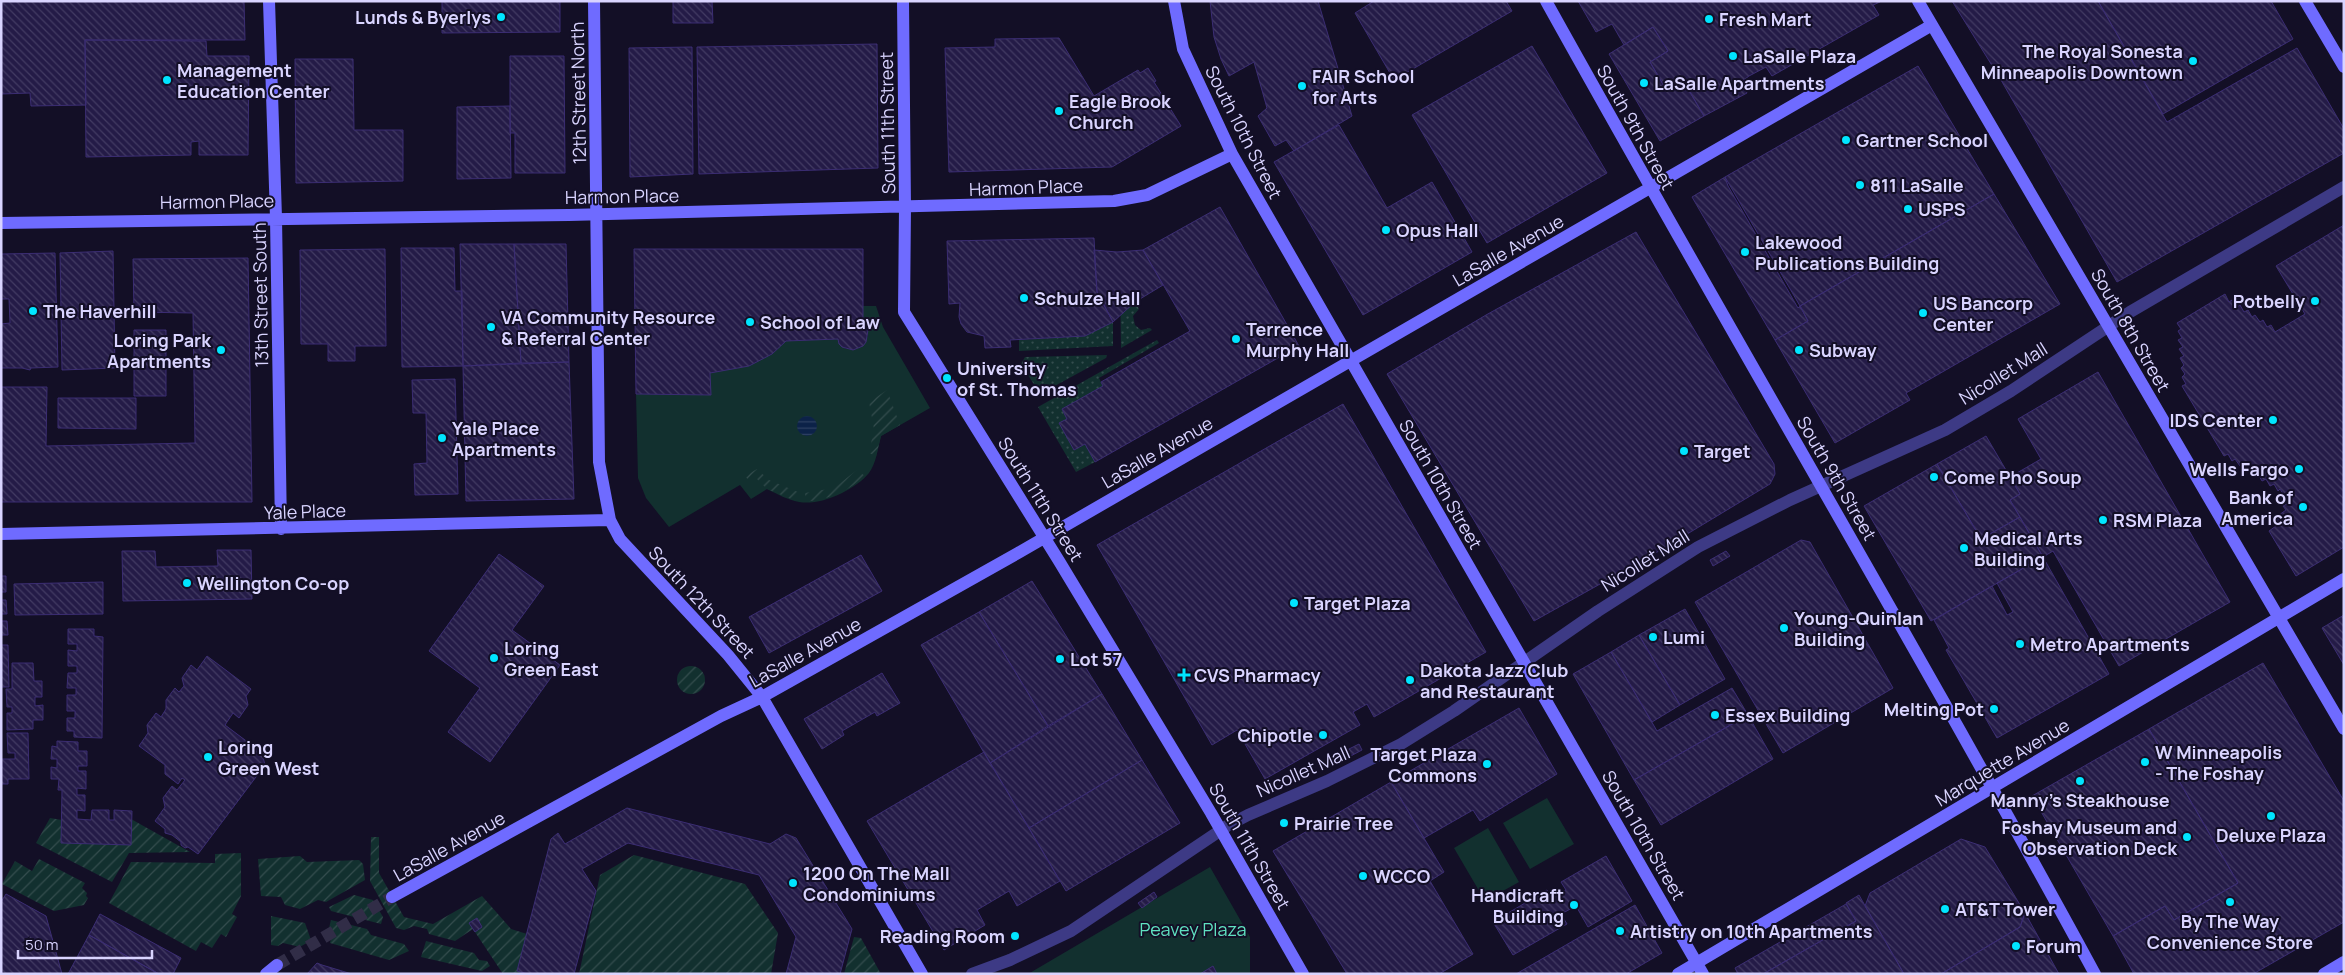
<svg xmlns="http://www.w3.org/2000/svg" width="2345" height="975" viewBox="0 0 2345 975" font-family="Manrope,sans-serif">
	<defs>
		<pattern id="grass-dots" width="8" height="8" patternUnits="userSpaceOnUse" patternTransform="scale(1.25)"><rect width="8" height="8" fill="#12302f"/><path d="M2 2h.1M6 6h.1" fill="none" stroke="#344d4e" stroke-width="1.8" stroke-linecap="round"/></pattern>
		<pattern id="garden-furrows" width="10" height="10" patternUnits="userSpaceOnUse" patternTransform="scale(1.25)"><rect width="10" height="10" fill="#12302f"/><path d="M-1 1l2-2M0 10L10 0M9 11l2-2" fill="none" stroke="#344d4e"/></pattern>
		<pattern id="water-rules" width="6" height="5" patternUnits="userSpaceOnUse" patternTransform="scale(1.25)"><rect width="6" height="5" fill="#0c2248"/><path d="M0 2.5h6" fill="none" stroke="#2f4163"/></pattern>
		<pattern id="building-back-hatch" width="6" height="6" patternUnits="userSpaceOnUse" patternTransform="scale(1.25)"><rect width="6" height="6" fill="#241b47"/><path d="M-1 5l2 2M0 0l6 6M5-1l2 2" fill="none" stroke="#433b63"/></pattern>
	</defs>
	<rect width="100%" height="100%" fill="#130f26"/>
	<path fill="url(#grass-dots)" d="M1120 276 1139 309 1133 316 1135 325 1141 330 1150 328 1152 330 1121 348Z
		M1113 322V346L1019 351V340L1085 336Z
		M1157 340 1159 343 1099 378 1103 386 1062 409 1067 419 1074 450 1085 444 1095 462 1076 472 1038 407Z
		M1107 355 1106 358 1040 394 1021 364 1025 357Z"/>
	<path fill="#12302f" d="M863 306H876L883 327 930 408 881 436C878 448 876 464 869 473 855 490 821 506 799 502 788 500 777 494 767 489L751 499 740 485 669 527 646 498 638 478 636 394 710 395V373C742 367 762 364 786 341L838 339 839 344C856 360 878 337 863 320Z
		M1547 798 1574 844 1530 869 1503 823Z
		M1488 828 1519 882 1485 901 1454 848Z
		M1210 867 1250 937V974H1028Z"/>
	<path fill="url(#garden-furrows)" d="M887 390 900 425 881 436 876 456 869 453 874 429 869 402Z
		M757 469 769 480 798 492 796 501 767 489 756 478 749 481 745 476Z
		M857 470 865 476C843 494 834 497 806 502L805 493 834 488Z
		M677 680a14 14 0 1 1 28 0a14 14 0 1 1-28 0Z
		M50 818 62 820 61 843 131 845V819L190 852 129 853 112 882 36 843Z
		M371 837H379V873L404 917 433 924 482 896 511 929 527 934 528 974H503L473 929 455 941 429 934 427 929 414 926 404 930 396 928 370 881Z
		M241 853V896L232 914 237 917 226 937 221 934 212 948 201 942 196 951 109 903 131 862 215 863V854Z
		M634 855 745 884 778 933 771 974H579L600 875Z
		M300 856 307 862 359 860 363 864 365 880 326 902 318 900 300 909 285 905 281 897 261 896 258 859Z
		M39 859 85 883 82 888 87 893 86 896 88 898 84 905 54 911 2 884 15 861 32 871Z
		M354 895 373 900 383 917 381 924 331 911 329 907Z
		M271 916 305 923 311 940 300 947 283 943 278 946 271 945Z
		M331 920 367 929 371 935 404 944 409 951 389 960 330 943 332 934 329 928Z
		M854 937 861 938 881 974H844Z
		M426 941 474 953 479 960 487 961 490 966 482 971 421 957Z"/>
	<path fill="url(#water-rules)" d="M797 426a10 10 0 1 1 20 0a10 10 0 1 1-20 0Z"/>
	<path fill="url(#building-back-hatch)" stroke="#3b2d73" d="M1 1H244L245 40H85L86 105 31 106 30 93 1 94Z
		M442 1H560V32L442 33Z
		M673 1H712L713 23H673Z
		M1210 1H1318L1352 116 1294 151 1286 140 1275 146 1258 116 1267 108 1254 62 1229 76 1221 59 1214 37Z
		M1374 1H1506L1512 11 1394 80 1355 13Z
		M1578 1H1880V2L1873 5 1879 15 1772 76 1766 67 1749 76 1741 82 1747 93 1704 116 1687 87 1681 91 1675 80 1664 86 1650 62 1668 51 1653 27 1624 45 1612 24 1596 32Z
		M1952 1H2098L2167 122 2297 48 2344 129V153L2117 282 2001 80Z
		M2098 1H2271L2293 39 2163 114Z
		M1653 27 1668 51 1650 62 1664 86 1675 80 1681 91 1687 87 1704 116 1660 141 1609 54Z
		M1059 38 1094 96 1138 70 1140 73 1148 68 1156 81 1154 82 1181 126 1112 167 949 172 945 48 995 47V39Z
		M85 40 206 41 207 56H249L248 155H199V141L191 142V155L86 157Z
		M877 44 878 168 699 174 697 47Z
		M1532 46 1607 173 1487 243 1412 115Z
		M692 47 693 174 630 177 629 48Z
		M510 56H564L565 173H515V133H510Z
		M295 59H353L354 130H403V181L296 183Z
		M1918 66 1994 194 1800 306 1725 177Z
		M510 106 511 178 457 179V107Z
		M1339 125 1387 208 1432 182 1472 252 1363 315 1274 162Z
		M1725 177 1728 186 1798 308 1800 306 1808 321 1775 340 1692 197Z
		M1994 194 2060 304 1906 393 1910 400 1835 443 1775 340 1808 321 1800 306Z
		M1220 207 1299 346 1095 462 1085 444 1074 450 1059 423 1067 419 1062 409 1103 386 1101 382 1190 331 1143 250Z
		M2344 225V547L2296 576 2269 531 2276 526 2274 522 2281 518 2279 515 2286 510 2283 506 2289 503 2280 489 2278 491 2274 484 2270 486 2266 479 2262 481 2258 474 2255 476 2251 469 2247 471 2243 464 2240 466 2235 459 2232 461 2228 454 2224 456 2182 386 2186 384 2182 377 2185 374 2181 368 2184 365 2180 358 2184 356 2179 349 2183 347 2178 340 2182 338 2178 331 2181 329 2177 323 2225 294 2229 302 2232 300 2237 307 2240 305 2244 312 2248 310 2252 317 2255 315 2260 322 2263 320 2267 327 2271 325 2275 332 2305 314 2276 266Z
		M1636 232 1774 464 1775 474 1770 484 1659 551 1534 621 1387 374 1486 315Z
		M1094 238 1097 292 1113 322 1085 336 1010 340 1011 347 985 348 984 336 967 332 961 324 959 317 960 303 949 304 947 241Z
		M460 244H514L521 363 463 366Z
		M514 244H566L569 362 521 363Z
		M401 248H454L455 291H462L463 366 402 367Z
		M385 249 386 346H355V361H328V344H301L300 250Z
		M634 249H863V320L868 330 866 342 863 346 853 350 842 347 839 344 838 339 786 341 772 354 749 366 710 373 711 395 636 394Z
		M1094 250 1117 252 1143 250 1163 285 1135 302 1113 322 1097 292Z
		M113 251 115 368 62 370 60 253Z
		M55 253 58 367 31 368 30 370 22 368H1V324L10 323 9 299H1V254Z
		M248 258 252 502H1V387H47L46 446 195 443 193 313 134 312 133 259Z
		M134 330H166V396H134Z
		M569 362 574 499 466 501 463 366Z
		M2098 372 2230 602 2119 666 2053 551 2043 557 2010 500 2020 494 2010 477 2041 459 2018 419Z
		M455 379 458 494 415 495 414 464 427 463 426 413H413L412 380Z
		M58 398H136V429L58 428Z
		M1343 404 1486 652 1374 717 1367 704 1353 712 1360 725 1265 779 1237 730 1212 745 1097 545Z
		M1986 436 2020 494 2010 500 2020 517 1981 539 1937 464Z
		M1937 464 1981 539 2020 517 2043 557 1931 621 1864 506Z
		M1801 540 1810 542 1893 688 1783 753 1695 602Z
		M217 550H251L252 599 123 601 122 551H155L156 567 218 566Z
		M1726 551 1730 556 1713 566 1710 560Z
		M499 554 544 586 512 630 560 665 490 762 448 732 480 688 429 651Z
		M861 555 882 591 769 653 749 617Z
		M2043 557 2109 674 1997 738 1946 650 1949 648 1934 620 1992 586 2007 615 2013 612 1997 583Z
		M1 576H6V592H1Z
		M1032 581 1102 694 1048 726 979 612Z
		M103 582V614L15 615 14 584Z
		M1 600H6L7 614H1Z
		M1685 609 1725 679 1680 705 1639 635Z
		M979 612 1048 726 990 763 921 645Z
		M2344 615V665L2322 628Z
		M1 621H7L8 635H1Z
		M68 629H94V636L103 637 102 738 74 737V731H67V718H75V711H67V695H76V688H67L68 673H77V666H68V650L77 651V644H68Z
		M1639 635 1680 705 1652 722 1611 652Z
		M1 645H8L9 687H1Z
		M1611 652 1657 731 1732 688 1748 715 1634 780 1573 674Z
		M207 656 251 689 246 696 248 705 239 718 233 713 225 725 253 746H258L261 749 265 765 198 854 188 847 185 848 181 845V842L172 835 165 833V829L155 821 165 807 163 798 172 786 177 790 185 780 182 778 178 784 165 774V765L139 746 148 733 147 725 156 713 161 717 166 709V700L175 688 179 692 184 686 182 678 191 665 197 670Z
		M12 663H33L34 681H42V697H35V706L43 705V720H33V729L7 730V713H12V707H7L6 689H12Z
		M2263 663 2344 801V922L2253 974H2134L2113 936 2165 906 2174 920 2238 883 2149 729Z
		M882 673 900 703 877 716 875 712 842 731 844 735 822 749 804 719Z
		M1102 694 1142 760 1029 828 990 763Z
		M1519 708 1557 774 1480 821 1473 810 1424 838 1391 782Z
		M1748 715 1773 759 1661 825 1634 780Z
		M2149 729 2238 883 2174 920 2165 906 2113 936 2032 796Z
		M7 733H28L29 779H8V784H1V759H15V753H8Z
		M57 741 78 742V751H87V766H78V771H86V789L77 788V795H85V811L77 810V819L91 820 92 810H109V820H114V810L132 811 131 845 61 843 62 790H58L59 779H51V767L57 768V759H51L52 746 57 747Z
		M1359 744 1362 750 1345 759 1341 753Z
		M984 752 1060 881 1017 906 1009 891 977 910 985 925 944 950 867 821Z
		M1142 760 1180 823 1066 891 1029 828Z
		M1391 782 1444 872 1430 881 1473 954 1439 974H1347L1273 851Z
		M627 808 770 844 786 834 796 838 852 929 840 974H786L796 937 759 875 628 843 582 869 596 891 574 974H528L517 971 551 839 558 833 565 844Z
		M1961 839 1985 847 2025 913 2020 927 1941 974H1904L1865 906 1870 893Z
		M1606 856 1632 901 1588 927 1576 906 1561 914 1567 924 1513 955 1493 922 1547 890 1552 899 1566 890 1561 882Z
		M1154 892 1157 897 1142 908 1138 903Z
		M6 894 46 916 62 974H1V902Z
		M1859 895 1904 974H1763L1856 921 1846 903Z
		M1846 904 1856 921 1763 974H1738L1735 968Z
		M1635 905 1662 953 1626 974H1516Z
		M2025 913 2059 974H1941L2020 927Z
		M100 914 181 958 173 974H159L89 935Z
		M477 918 482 927 475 932 469 923Z
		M89 935 159 974H68Z
		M317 963 322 965 352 974H307Z
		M1213 966 1217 974H1200Z"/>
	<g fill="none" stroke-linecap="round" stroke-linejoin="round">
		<path stroke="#312d47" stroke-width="12" stroke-dasharray="12 6" stroke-linecap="butt" d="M277 965 392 897"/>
		<path stroke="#3d3a85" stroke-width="12" d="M972 974 1010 960 1071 931 1227 826 1248 815 1327 781 1401 744 1454 711 1598 611 1698 547 1790 500 1945 430 2011 391 2130 312 2344 187"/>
		<path stroke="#6f6bff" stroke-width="12" d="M269 1 276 218 281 529
			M594 1 599 462 610 520 620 539 728 655 762 697 922 974
			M903 1 905 208 904 312 1059 561 1211 813 1303 974
			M1174 1 1183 49 1232 154 1703 974
			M1546 1C1727 327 1917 647 2095 974
			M1918 1 2344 729
			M2305 1 2344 67
			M1 223 569 215 1114 201 1147 195 1232 154
			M1 534 610 520
			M392 897 721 716 762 697 1018 553 1932 25
			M266 974 277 965
			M1678 974 2344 579
			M2324 974 2344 962"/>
	</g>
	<g fill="#00e5ff" stroke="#130f26" stroke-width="2">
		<circle cx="501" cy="17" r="5"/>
		<circle cx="1709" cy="19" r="5"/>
		<circle cx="1733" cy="56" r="5"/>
		<circle cx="2193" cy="61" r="5"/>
		<circle cx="167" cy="80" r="5"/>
		<circle cx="1644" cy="83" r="5"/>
		<circle cx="1302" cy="86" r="5"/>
		<circle cx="1059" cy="111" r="5"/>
		<circle cx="1846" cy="140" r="5"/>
		<circle cx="1860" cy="185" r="5"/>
		<circle cx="1908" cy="209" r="5"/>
		<circle cx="1386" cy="230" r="5"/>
		<circle cx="1745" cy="252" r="5"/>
		<circle cx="1024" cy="298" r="5"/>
		<circle cx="2315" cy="301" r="5"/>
		<circle cx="33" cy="311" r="5"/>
		<circle cx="1923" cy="313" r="5"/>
		<circle cx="750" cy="322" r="5"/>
		<circle cx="491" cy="327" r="5"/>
		<circle cx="1236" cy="339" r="5"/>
		<circle cx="221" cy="350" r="5"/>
		<circle cx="1799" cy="350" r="5"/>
		<circle cx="947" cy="378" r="5"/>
		<circle cx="2273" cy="420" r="5"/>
		<circle cx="442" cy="438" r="5"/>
		<circle cx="1684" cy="451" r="5"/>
		<circle cx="2299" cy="469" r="5"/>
		<circle cx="1934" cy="477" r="5"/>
		<circle cx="2303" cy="507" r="5"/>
		<circle cx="2103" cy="520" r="5"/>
		<circle cx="1964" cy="548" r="5"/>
		<circle cx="187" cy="583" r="5"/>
		<circle cx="1294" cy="603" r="5"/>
		<circle cx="1784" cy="628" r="5"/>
		<circle cx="1653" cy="637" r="5"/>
		<circle cx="2020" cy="644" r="5"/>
		<circle cx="494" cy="658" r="5"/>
		<circle cx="1060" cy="659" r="5"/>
		<path d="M1181.5 667.5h5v5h5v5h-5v5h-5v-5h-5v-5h5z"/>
		<circle cx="1410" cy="680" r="5"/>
		<circle cx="1994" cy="709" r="5"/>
		<circle cx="1715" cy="715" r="5"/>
		<circle cx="1323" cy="735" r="5"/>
		<circle cx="208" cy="757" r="5"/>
		<circle cx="2145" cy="762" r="5"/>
		<circle cx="1487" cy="764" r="5"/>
		<circle cx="2080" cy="781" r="5"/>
		<circle cx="2271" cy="816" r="5"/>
		<circle cx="1284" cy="823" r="5"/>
		<circle cx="2187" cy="837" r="5"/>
		<circle cx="1363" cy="876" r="5"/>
		<circle cx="793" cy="883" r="5"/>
		<circle cx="2230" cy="902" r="5"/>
		<circle cx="1574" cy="905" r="5"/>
		<circle cx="1945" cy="909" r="5"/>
		<circle cx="1620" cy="931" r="5"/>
		<circle cx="1015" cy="936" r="5"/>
		<circle cx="2016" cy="946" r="5"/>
	</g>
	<g text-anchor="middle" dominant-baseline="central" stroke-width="4" stroke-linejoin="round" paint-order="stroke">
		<g font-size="18" font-weight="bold" fill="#d9d4ff" stroke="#130f26" text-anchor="start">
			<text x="491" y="17" text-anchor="end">Lunds &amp; Byerlys</text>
			<text x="1719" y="19">Fresh Mart</text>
			<text x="2183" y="51" text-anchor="end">The Royal Sonesta<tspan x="2183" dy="21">Minneapolis Downtown</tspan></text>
			<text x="1743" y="56">LaSalle Plaza</text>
			<text x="177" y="70">Management<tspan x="177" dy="21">Education Center</tspan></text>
			<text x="1312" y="76">FAIR School<tspan x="1312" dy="21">for Arts</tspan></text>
			<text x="1654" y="83">LaSalle Apartments</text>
			<text x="1069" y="101">Eagle Brook<tspan x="1069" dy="21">Church</tspan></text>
			<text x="1856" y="140">Gartner School</text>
			<text x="1870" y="185">811 LaSalle</text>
			<text x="1918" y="209">USPS</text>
			<text x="1396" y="230">Opus Hall</text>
			<text x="1755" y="242">Lakewood<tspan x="1755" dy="21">Publications Building</tspan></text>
			<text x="1034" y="298">Schulze Hall</text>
			<text x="2305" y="301" text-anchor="end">Potbelly</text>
			<text x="1933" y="303">US Bancorp<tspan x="1933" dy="21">Center</tspan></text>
			<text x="43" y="311">The Haverhill</text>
			<text x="501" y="317">VA Community Resource<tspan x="501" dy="21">&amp; Referral Center</tspan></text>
			<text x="760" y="322">School of Law</text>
			<text x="1246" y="329">Terrence<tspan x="1246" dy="21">Murphy Hall</tspan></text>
			<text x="211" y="340" text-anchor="end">Loring Park<tspan x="211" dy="21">Apartments</tspan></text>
			<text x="1809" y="350">Subway</text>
			<text x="957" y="368">University<tspan x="957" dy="21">of St. Thomas</tspan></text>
			<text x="2263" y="420" text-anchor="end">IDS Center</text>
			<text x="452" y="428">Yale Place<tspan x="452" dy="21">Apartments</tspan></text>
			<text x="1694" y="451">Target</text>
			<text x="2289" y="469" text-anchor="end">Wells Fargo</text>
			<text x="1944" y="477">Come Pho Soup</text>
			<text x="2293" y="497" text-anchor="end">Bank of<tspan x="2293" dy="21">America</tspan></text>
			<text x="2113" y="520">RSM Plaza</text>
			<text x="1974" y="538">Medical Arts<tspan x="1974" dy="21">Building</tspan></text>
			<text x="197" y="583">Wellington Co-op</text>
			<text x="1304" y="603">Target Plaza</text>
			<text x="1794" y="618">Young-Quinlan<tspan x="1794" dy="21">Building</tspan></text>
			<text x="1663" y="637">Lumi</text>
			<text x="2030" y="644">Metro Apartments</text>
			<text x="504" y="648">Loring<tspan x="504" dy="21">Green East</tspan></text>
			<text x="1070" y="659">Lot 57</text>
			<text x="1420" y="670">Dakota Jazz Club<tspan x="1420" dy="21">and Restaurant</tspan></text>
			<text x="1194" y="675">CVS Pharmacy</text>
			<text x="1984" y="709" text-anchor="end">Melting Pot</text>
			<text x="1725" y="715">Essex Building</text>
			<text x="1313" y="735" text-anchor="end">Chipotle</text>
			<text x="218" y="747">Loring<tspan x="218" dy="21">Green West</tspan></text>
			<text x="2155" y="752">W Minneapolis<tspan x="2155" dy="21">- The Foshay</tspan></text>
			<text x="1477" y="754" text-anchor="end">Target Plaza<tspan x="1477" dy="21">Commons</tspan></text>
			<text x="2080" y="800" text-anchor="middle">Manny's Steakhouse</text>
			<text x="1294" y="823">Prairie Tree</text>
			<text x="2177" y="827" text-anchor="end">Foshay Museum and<tspan x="2177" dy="21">Observation Deck</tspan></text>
			<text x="2271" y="835" text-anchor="middle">Deluxe Plaza</text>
			<text x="803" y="873">1200 On The Mall<tspan x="803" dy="21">Condominiums</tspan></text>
			<text x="1373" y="876">WCCO</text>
			<text x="1564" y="895" text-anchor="end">Handicraft<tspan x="1564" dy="21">Building</tspan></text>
			<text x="1955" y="909">AT&amp;T Tower</text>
			<text x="2230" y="921" text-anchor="middle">By The Way<tspan x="2230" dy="21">Convenience Store</tspan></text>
			<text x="1630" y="931">Artistry on 10th Apartments</text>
			<text x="1005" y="936" text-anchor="end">Reading Room</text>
			<text x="2026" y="946">Forum</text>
		</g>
		<g font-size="18" fill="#d9d4ff" stroke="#130f26">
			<text transform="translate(578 93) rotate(-91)">12th Street North</text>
			<text transform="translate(887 123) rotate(-91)">South 11th Street</text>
			<text transform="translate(1636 127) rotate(61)">South 9th Street</text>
			<text transform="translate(1244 132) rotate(63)">South 10th Street</text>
			<text transform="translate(1026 187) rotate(-2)">Harmon Place</text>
			<text transform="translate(622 196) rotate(-1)">Harmon Place</text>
			<text transform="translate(217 201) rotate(-1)">Harmon Place</text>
			<text transform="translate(1508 250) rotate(-30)">LaSalle Avenue</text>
			<text transform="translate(260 295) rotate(-91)">13th Street South</text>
			<text transform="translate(2131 330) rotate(60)">South 8th Street</text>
			<text transform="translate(2003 373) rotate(-32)">Nicollet Mall</text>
			<text transform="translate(1157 452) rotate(-30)">LaSalle Avenue</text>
			<text transform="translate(1837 478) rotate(60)">South 9th Street</text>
			<text transform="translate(1441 484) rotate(60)">South 10th Street</text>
			<text transform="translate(1041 499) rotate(58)">South 11th Street</text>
			<text transform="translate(305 511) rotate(-2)">Yale Place</text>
			<text transform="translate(1645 560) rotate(-32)">Nicollet Mall</text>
			<text transform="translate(702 602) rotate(47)">South 12th Street</text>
			<text transform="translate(805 652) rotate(-29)">LaSalle Avenue</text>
			<text transform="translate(2002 762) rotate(-31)">Marquette Avenue</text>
			<text transform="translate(1303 771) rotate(-24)">Nicollet Mall</text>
			<text transform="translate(1644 835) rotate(60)">South 10th Street</text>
			<text transform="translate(449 846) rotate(-29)">LaSalle Avenue</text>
			<text transform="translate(1250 846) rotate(60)">South 11th Street</text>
		</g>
		<g font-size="18" fill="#5fe0c0" stroke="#130f26">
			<text x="1193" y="929">Peavey Plaza</text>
		</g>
	</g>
	<rect width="2345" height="975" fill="none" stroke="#d9d4ff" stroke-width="5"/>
	<path d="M18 950v8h134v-8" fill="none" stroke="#d9d4ff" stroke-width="2.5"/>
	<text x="25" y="950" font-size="15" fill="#d9d4ff" stroke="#130f26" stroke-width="4" paint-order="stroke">50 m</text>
</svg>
